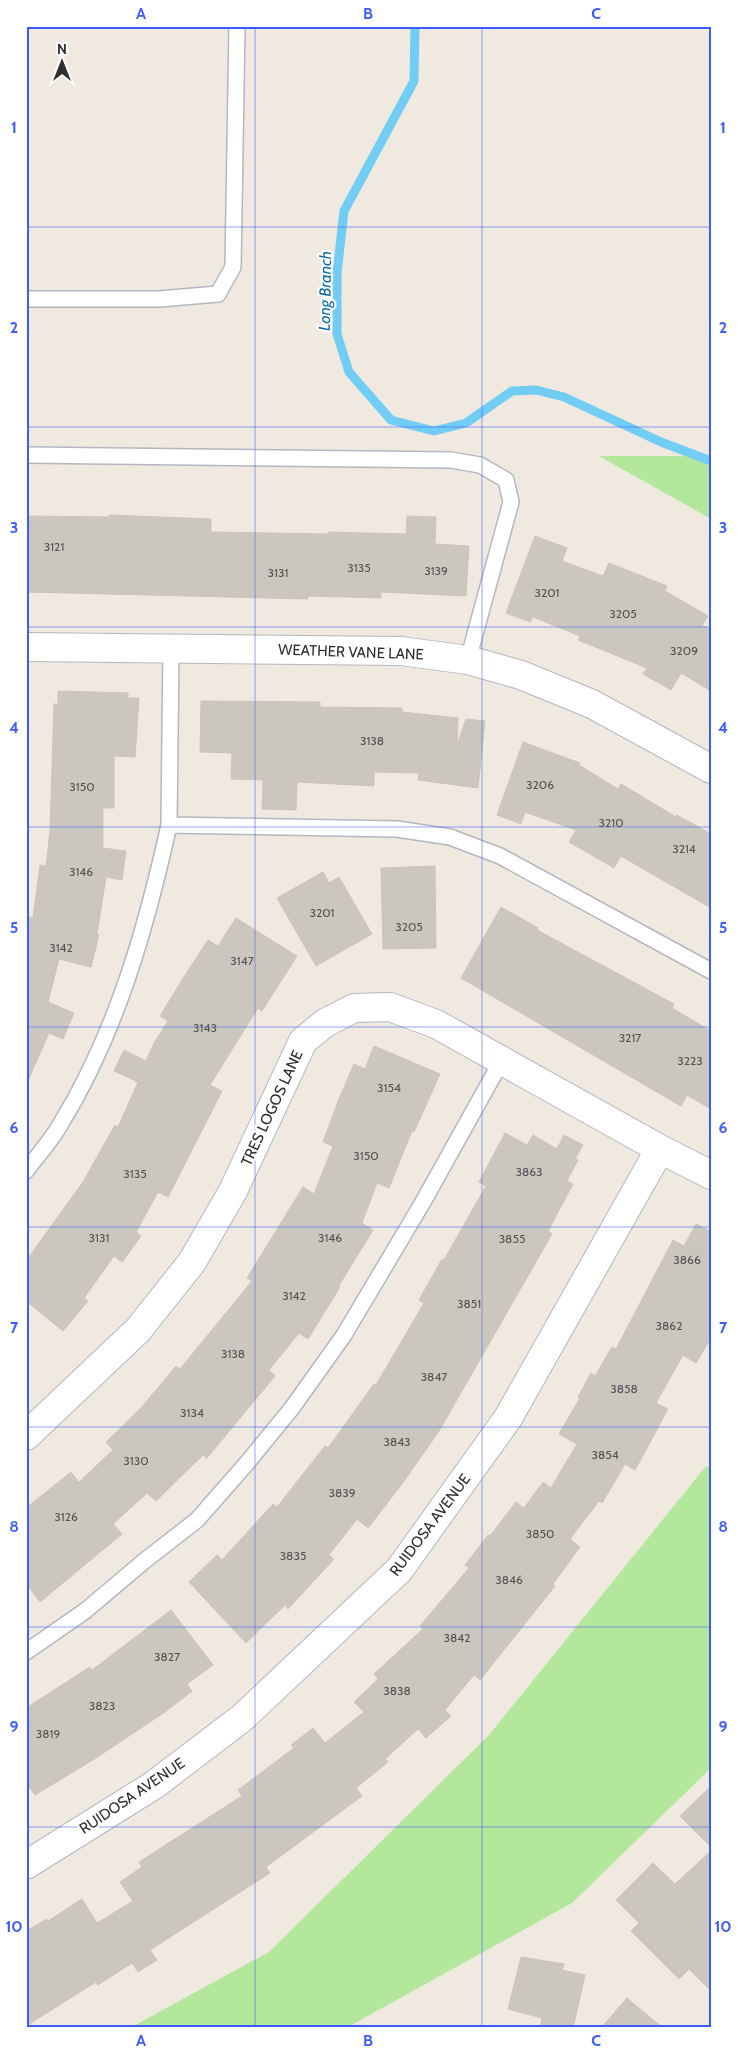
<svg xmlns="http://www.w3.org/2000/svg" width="737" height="2054" viewBox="0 0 737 2054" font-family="Cabin,sans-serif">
	<rect width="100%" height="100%" fill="#efe9e0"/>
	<path fill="#b3e79c" d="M599 456H711V519Z
		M706 1466 711 1468V1768L572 1903 346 2028H130L269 1952 489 1735Z"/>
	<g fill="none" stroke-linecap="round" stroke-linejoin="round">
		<path stroke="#71cdf3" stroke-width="9" d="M415 26 414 81 344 211 337 273V334L349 372 391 420 434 431 466 423 512 391 536 390 564 397 661 442 711 461"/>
	</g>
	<path fill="#cbc7be" stroke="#cbc5b9" d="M109 515 211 519V532L328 534V532L406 534 407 516 436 517 435 544 469 546 466 596 381 592V598L308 596V599L26 592 27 516 109 517Z
		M535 536 567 548 562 561 603 576 609 563 667 586 665 591 708 616 702 625 711 630V691L681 673 671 690 643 674 647 668 578 640 580 636 533 617 530 622 506 613Z
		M58 691 128 693V698H139L135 757 114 756V808H103V848L126 851 122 880 106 877 97 934 99 935 91 967 59 959 48 1002 74 1013 63 1039 49 1033 26 1085V916L33 918 40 865 46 866 50 831 54 704H58Z
		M201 701 320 702V707L402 708V712L458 718 457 745 466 719 485 721 478 788 418 780 419 773 374 772V786L297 782 296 810 262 809 263 780 231 779 232 753 200 752Z
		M523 742 580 763 579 765 618 789 621 784 676 817 677 815 711 834V908L621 856 614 868 569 842 576 830 525 812 521 824 497 815Z
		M435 866 436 948 383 949 381 868Z
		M323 872 329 883 339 877 372 934 316 966 277 898Z
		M501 907 538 928 537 930 674 1004 672 1008 711 1031V1109L687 1095 681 1106 461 978Z
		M236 918 297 956 262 1011 258 1008 210 1085 222 1091 168 1197 158 1192 136 1232 141 1236 122 1262 114 1256 84 1298 88 1301 63 1331 26 1301V1261L83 1182 115 1125 118 1127 138 1082 114 1071 124 1050 146 1061 154 1043 168 1021 160 1016 182 980 208 940 218 946Z
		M374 1046 440 1074 414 1132 412 1131 389 1188 377 1183 362 1223 373 1230 338 1287H340L308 1339 299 1333 269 1370 275 1376 207 1458 203 1455 156 1501 147 1493 113 1524 122 1534 40 1602 26 1583V1508L71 1472 79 1482 113 1450 106 1442 141 1408 176 1366 180 1369 252 1281 247 1278 303 1187 314 1194 333 1146 323 1142 339 1099 354 1064 365 1069Z
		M505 1133 527 1145 533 1135 557 1149 564 1135 583 1145 575 1159 578 1160 567 1181 573 1184 548 1231 552 1234 439 1431 402 1484 368 1528 357 1519 329 1555 334 1559 288 1609 285 1605 246 1643 189 1582 217 1555 222 1560 273 1504 277 1507 325 1446 328 1448 374 1384 376 1385 424 1303 419 1300 442 1259 444 1260 486 1186 479 1182Z
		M696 1224 711 1232V1338L696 1363 683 1355 656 1403 668 1409 635 1470 625 1464 602 1503 599 1501 570 1539 580 1547 553 1584 555 1586 480 1680 474 1675 445 1710 451 1716 426 1738 418 1729 385 1759 388 1762 356 1788 362 1796 266 1867 270 1873 150 1950 157 1960 138 1972 132 1963 98 1985 96 1982 26 2026V1931L47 1919 48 1921 82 1899 97 1923 133 1901 120 1882 142 1867 139 1862 242 1796 238 1790 294 1748 291 1745 313 1728 325 1743 364 1712 354 1702 378 1679 374 1674 423 1629 420 1626 469 1568 465 1565 488 1535 490 1536 516 1502 524 1508 543 1482 551 1488 577 1444 559 1434 580 1398 578 1397 591 1373 595 1376 612 1347 616 1349 673 1240 684 1246Z
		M171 1610 213 1665 187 1684 192 1691 165 1712 96 1758 35 1795 26 1782V1708L90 1667 92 1670Z
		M711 1786V1847L680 1816Z
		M711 1851V1991L689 1969 679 1979 631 1931 639 1923 616 1900 653 1863 675 1884Z
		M521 1957 564 1964 562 1970 585 1975 573 2028H540L542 2018 508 2009Z
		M627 1998 663 2028H601Z"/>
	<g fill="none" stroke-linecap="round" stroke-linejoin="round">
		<g stroke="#b4b6c1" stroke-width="18">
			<path id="service" d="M26 299H159L218 294 233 267 237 26
				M26 455 451 460 480 465 506 480 511 502 468 660
				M171 648 169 825 397 829 450 837 500 856 711 971
				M26 1171C37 1156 51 1141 60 1125 116 1034 146 929 169 825
				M26 1652 85 1611 143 1562 197 1520 247 1463 292 1408 344 1335 423 1202 502 1060"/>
		</g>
		<g stroke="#b4b6c1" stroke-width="30">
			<path id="minor" d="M26 647 401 651 468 660 521 675 592 704 711 769
				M26 1436 138 1330 192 1262 233 1191 303 1041 325 1023 354 1008 390 1007 436 1024 660 1149 711 1175
				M26 1865 154 1785 242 1718 399 1570 508 1418 660 1149"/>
		</g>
		<use href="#service" stroke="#fff" stroke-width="15"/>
		<use href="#minor" stroke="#fff" stroke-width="28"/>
	</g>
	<path fill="none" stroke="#3d5cff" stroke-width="1" stroke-opacity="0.55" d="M255 26V2028M482 26V2028M26 227H711M26 427H711M26 627H711M26 827H711M26 1027H711M26 1227H711M26 1427H711M26 1627H711M26 1827H711"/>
	<g text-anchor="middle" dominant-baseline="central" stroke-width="4.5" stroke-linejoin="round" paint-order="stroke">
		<g font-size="12" fill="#555452">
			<text x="54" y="546">3121</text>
			<text x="359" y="567">3135</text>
			<text x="436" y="570">3139</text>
			<text x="278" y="572">3131</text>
			<text x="547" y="592">3201</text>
			<text x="623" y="613">3205</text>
			<text x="684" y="650">3209</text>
			<text x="372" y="740">3138</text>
			<text x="540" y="784">3206</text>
			<text x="82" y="786">3150</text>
			<text x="611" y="822">3210</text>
			<text x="684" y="848">3214</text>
			<text x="81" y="871">3146</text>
			<text x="322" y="912">3201</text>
			<text x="409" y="926">3205</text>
			<text x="61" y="947">3142</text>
			<text x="242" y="960">3147</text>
			<text x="205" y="1027">3143</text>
			<text x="630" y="1037">3217</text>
			<text x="690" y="1060">3223</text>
			<text x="389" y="1087">3154</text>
			<text x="366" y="1155">3150</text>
			<text x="529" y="1171">3863</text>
			<text x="135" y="1173">3135</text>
			<text x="99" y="1237">3131</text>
			<text x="330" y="1237">3146</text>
			<text x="512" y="1238">3855</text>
			<text x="687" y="1259">3866</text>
			<text x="294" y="1295">3142</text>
			<text x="469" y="1303">3851</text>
			<text x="669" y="1325">3862</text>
			<text x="233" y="1353">3138</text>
			<text x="434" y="1376">3847</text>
			<text x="624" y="1388">3858</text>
			<text x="192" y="1412">3134</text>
			<text x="397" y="1441">3843</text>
			<text x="605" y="1454">3854</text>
			<text x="136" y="1460">3130</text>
			<text x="342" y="1492">3839</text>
			<text x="66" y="1516">3126</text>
			<text x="540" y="1533">3850</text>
			<text x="293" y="1555">3835</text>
			<text x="509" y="1579">3846</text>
			<text x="457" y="1637">3842</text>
			<text x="167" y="1656">3827</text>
			<text x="397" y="1690">3838</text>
			<text x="102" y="1705">3823</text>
			<text x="48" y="1733">3819</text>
		</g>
		<g font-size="15" fill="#2e2e2e" stroke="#fff">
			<text transform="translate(351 652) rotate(2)">WEATHER VANE LANE</text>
			<text transform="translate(272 1108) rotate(-65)">TRES LOGOS LANE</text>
			<text transform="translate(430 1525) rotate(-53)">RUIDOSA AVENUE</text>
			<text transform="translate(132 1796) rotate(-34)">RUIDOSA AVENUE</text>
		</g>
		<g font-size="16" font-style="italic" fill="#096ca6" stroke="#fff">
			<text transform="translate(325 291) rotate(-89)">Long Branch</text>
		</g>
	</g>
	<rect width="737" height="2054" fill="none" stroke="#ffffff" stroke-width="55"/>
	<g transform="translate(62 62)" stroke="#ffffff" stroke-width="4" paint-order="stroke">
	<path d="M0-4L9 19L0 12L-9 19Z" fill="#2e2e2e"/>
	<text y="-8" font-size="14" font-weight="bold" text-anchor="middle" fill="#2e2e2e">N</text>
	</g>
	<rect x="28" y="28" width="682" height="1998" fill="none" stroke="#3d5cff" stroke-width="2"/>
	<g font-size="16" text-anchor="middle" font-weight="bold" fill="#3d5cff">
		<text x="141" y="19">A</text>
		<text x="368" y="19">B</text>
		<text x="596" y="19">C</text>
		<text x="14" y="133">1</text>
		<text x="723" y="133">1</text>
		<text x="14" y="333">2</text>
		<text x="723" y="333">2</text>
		<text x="14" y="533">3</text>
		<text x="723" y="533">3</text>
		<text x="14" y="733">4</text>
		<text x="723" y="733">4</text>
		<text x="14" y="933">5</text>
		<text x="723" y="933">5</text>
		<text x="14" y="1133">6</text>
		<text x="723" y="1133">6</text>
		<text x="14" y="1333">7</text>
		<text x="723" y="1333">7</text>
		<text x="14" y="1532">8</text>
		<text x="723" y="1532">8</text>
		<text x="14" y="1732">9</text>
		<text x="723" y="1732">9</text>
		<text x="14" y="1932">10</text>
		<text x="723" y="1932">10</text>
		<text x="141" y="2046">A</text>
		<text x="368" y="2046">B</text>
		<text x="596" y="2046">C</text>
	</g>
</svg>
